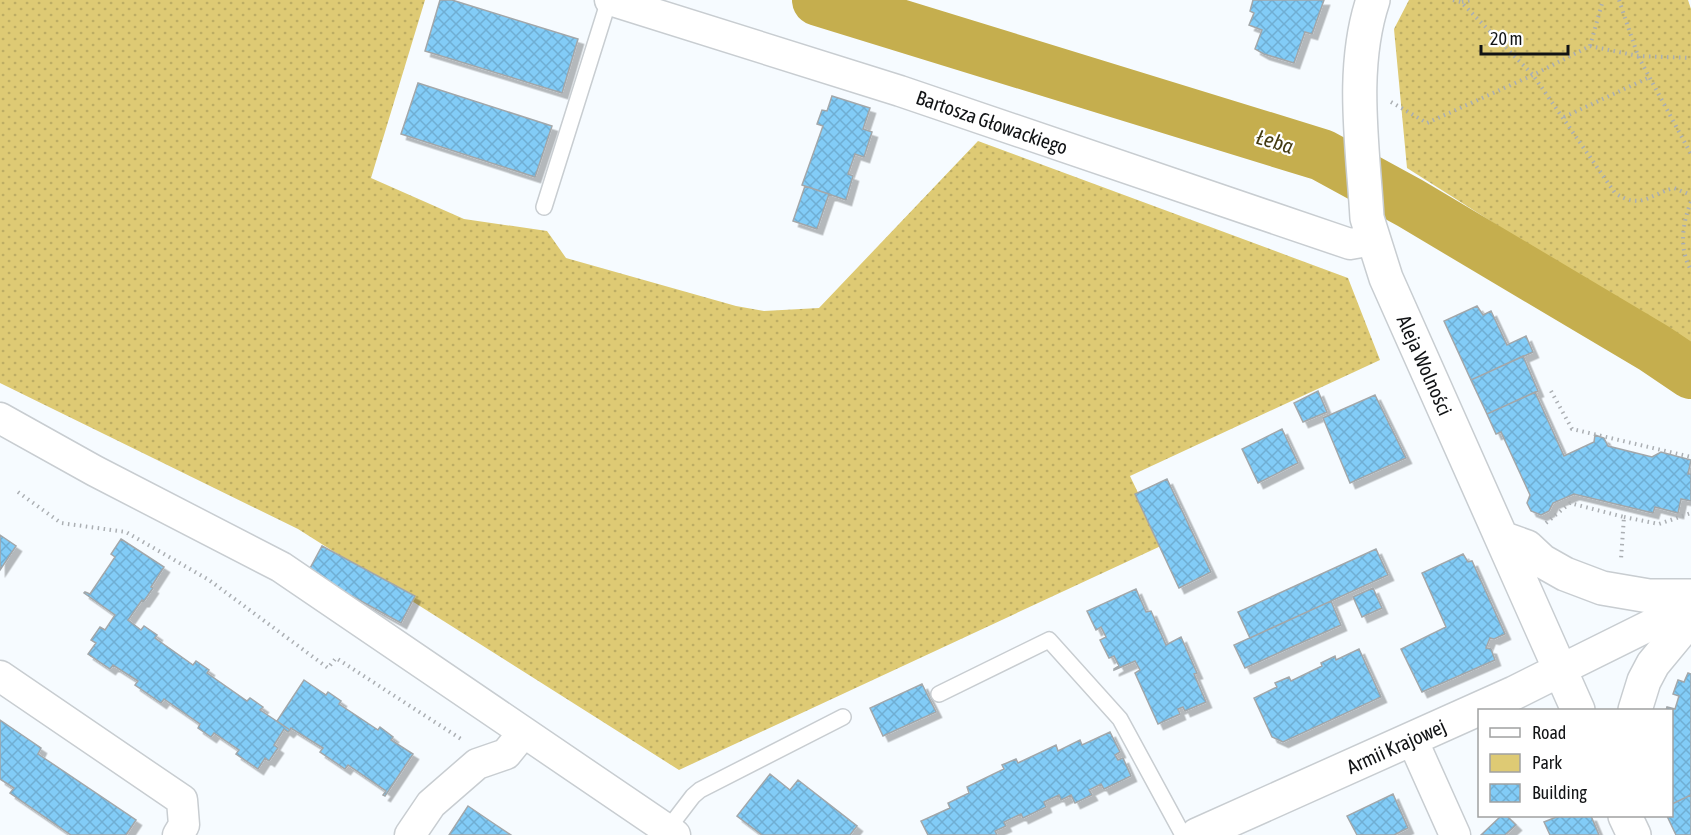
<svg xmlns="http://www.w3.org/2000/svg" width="1691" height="835" viewBox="0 0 1691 835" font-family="'Asap Condensed',sans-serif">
	<defs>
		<pattern id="green-dots" width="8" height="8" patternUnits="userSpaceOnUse" patternTransform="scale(1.5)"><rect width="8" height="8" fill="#deca74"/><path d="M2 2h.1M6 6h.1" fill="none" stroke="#bdad64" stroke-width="1.8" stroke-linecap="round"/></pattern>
		<pattern id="building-cross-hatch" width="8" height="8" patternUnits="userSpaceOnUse" patternTransform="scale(1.5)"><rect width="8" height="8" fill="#82ccf7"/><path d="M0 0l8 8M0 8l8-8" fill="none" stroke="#6faed3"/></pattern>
		<filter id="shadow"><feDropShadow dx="5.5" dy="5.5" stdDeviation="0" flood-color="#0004"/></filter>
	</defs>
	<rect width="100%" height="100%" fill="#f6fbff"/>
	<path fill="url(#green-dots)" d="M0 0H425L371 178 464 219 547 231 566 258 736 306 764 311 819 308 978 141 1348 278 1380 360 1130 476 1163 545 679 770 298 529 0 383Z
		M1409 0H1688L1691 9V348L1407 168 1394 29Z"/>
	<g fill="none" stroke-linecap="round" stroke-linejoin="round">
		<path stroke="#c5ae4e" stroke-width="52" d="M818 0 1322 155 1410 203 1654 348 1691 373"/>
	</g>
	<path fill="url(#building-cross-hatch)" stroke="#a2a7aa" stroke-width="1.5" filter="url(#shadow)" d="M440 0H452L578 39 562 93 425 51Z
		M1253 0H1324L1312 34 1305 32 1294 63 1264 54 1255 49 1262 30 1249 25 1254 13 1250 11Z
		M418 83 552 126 535 177 401 134Z
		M832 96 870 108 863 129 872 132 864 157 855 154 848 174 853 176 846 200 802 185 823 126 817 124 822 110 827 111Z
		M805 186 829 194 817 229 793 221Z
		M1477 306 1483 315 1491 311 1507 345 1526 336 1533 352 1471 380 1444 321Z
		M1523 356 1538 391 1487 414 1471 380Z
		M1318 391 1327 412 1303 422 1294 403Z
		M1535 392 1564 456 1594 442 1595 435 1604 438 1608 446 1652 457 1661 452 1691 460 1688 474H1691V501L1681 499 1678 513 1655 507 1653 513 1574 494 1553 503 1549 511 1541 515 1531 511 1527 503 1530 495 1501 432 1496 434 1487 414Z
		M1375 395 1406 458 1350 483 1323 418Z
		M1282 429 1298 463 1258 483 1242 449Z
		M1167 479 1211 572 1179 588 1135 494Z
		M0 535 16 546 0 570Z
		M121 539 164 567 151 587 153 588 144 601 142 600 128 620 141 630 144 626 157 635 155 638 193 665 196 661 209 670 207 673 247 701 250 698 263 707 260 710 290 730 288 732 284 729 274 745 278 748 269 761 265 758 258 769 236 754 239 750 214 733 211 737 198 728 200 724 164 699 161 703 135 685 138 681 113 665 110 669 88 654 96 643 91 640 100 627 105 630 115 615 84 593 85 592 90 594 115 557 111 554Z
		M322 546 415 596 401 623 308 572Z
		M1376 549 1388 575 1250 638 1238 612Z
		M1463 554 1468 562 1472 561 1505 634 1494 639 1490 638 1486 648 1491 649 1495 660 1422 692 1401 649 1446 627 1422 573Z
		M1373 588 1382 608 1362 617 1353 597Z
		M1136 589 1146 612 1151 611 1166 645 1181 637 1197 673 1194 674 1206 702 1185 711 1183 707 1178 709 1180 714 1158 724 1135 673 1140 670 1135 661 1114 670V669L1119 666 1114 656 1109 658 1100 640 1106 637 1101 627 1096 630 1087 611Z
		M1331 601 1341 625 1245 668 1234 645Z
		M1359 649 1381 697 1283 742 1272 737 1254 698 1277 687 1275 683 1289 677 1291 681 1322 666 1321 663 1335 656 1336 660Z
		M1688 673 1691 674V795L1672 804V710H1666L1667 707 1675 709 1679 696 1673 694 1678 680 1684 682Z
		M304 680 326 695 328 692 341 701 339 704 378 730 380 727 393 737 391 740 413 754 385 796 383 795 386 791 348 765 345 769 320 752 323 748 291 728 290 730 277 721Z
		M922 684 936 712 883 736 870 708Z
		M0 720 41 748 38 754 136 820 126 835H71L10 793 14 788 0 779Z
		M1110 732 1120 752 1115 755 1118 760 1123 758 1131 776 1104 789 1101 784 1089 790 1092 795 1075 803 1071 795 1061 800 1059 795 1044 802 1046 807 1023 818 1021 814 1004 822 1006 826 995 831 997 835H928L921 821 950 808 948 803 969 793 967 787 1004 769 1002 765 1016 759 1018 763 1056 745 1058 751 1080 740 1082 745Z
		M770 774 790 790 798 780 857 826 850 835H762L737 816Z
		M1393 794 1408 828 1394 835H1357L1347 816Z
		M1691 795V835H1676L1667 816H1672V804Z
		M468 806 493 823 511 835H449Z
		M1501 816H1507L1516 825 1505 835H1481Z
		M1559 816H1591L1599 835H1550L1544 822Z"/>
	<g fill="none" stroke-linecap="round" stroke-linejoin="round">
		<g stroke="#c8cdd1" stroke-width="18">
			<path id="lane" d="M544 207 609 0
				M939 694 1049 640 1120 719 1183 835
				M667 830 693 796 700 790 843 717"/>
		</g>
		<g stroke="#c8cdd1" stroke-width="33">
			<path id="street" d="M610 0 900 91 1350 244 1373 240
				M0 418 95 471 281 567 675 835
				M1560 670 1691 605
				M0 676 182 800 184 825 178 835
				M1412 739 1455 835
				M410 835 431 804 477 764 506 754 523 733"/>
		</g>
		<g stroke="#c8cdd1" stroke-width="36">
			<path id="secondary" d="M1373 0C1350 69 1363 147 1367 218L1386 278 1578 710
				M1502 538 1527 547 1542 561 1565 574 1602 588 1649 596H1691
				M1635 710 1644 681 1653 664 1691 618
				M1625 816 1634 835
				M1197 835 1514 693 1560 670"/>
		</g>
		<path stroke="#abafb3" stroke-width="4" stroke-dasharray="1.5 4.5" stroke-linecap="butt" d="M1453 0 1461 2 1533 75 1615 193C1641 210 1648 195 1674 188L1691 195
			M1619 0 1638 56 1691 154
			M1462 2 1472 0
			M1590 46 1638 56 1691 58
			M1391 102 1427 123 1533 75 1590 46 1603 0
			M1564 117 1650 77
			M1691 202C1682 224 1679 249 1691 270
			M1551 391 1572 429 1691 457
			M18 492 61 523 126 532 209 580 328 668 336 658 461 739
			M1624 517 1659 524 1691 513
			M1546 523 1570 503 1624 517 1621 559"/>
		<use href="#lane" stroke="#fff" stroke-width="15"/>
		<use href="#street" stroke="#fff" stroke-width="30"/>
		<use href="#secondary" stroke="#fff" stroke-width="33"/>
	</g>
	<g text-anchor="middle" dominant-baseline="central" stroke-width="4.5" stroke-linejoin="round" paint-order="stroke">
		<g font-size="20" fill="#111315" stroke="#fff">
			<text transform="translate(992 122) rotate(19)">Bartosza Głowackiego</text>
			<text transform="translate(1425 365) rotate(66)">Aleja Wolności</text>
			<text transform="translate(1396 746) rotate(-24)">Armii Krajowej</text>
		</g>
		<g font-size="21" font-style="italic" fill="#443b12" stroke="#fff">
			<text transform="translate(1275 141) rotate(17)">Łeba</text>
		</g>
	</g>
	<rect x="1478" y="709" width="195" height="108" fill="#ffffff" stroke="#a0a1a1" stroke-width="1.5"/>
	<rect x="1490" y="728" width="30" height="9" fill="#ffffff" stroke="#a0a1a1" stroke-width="1.5"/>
	<text x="1532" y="739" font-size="18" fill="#111315">Road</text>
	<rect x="1490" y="754" width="30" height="18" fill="#deca74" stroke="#a0a1a1" stroke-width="1.5"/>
	<text x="1532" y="769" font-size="18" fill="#111315">Park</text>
	<rect x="1490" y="784" width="30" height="18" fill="url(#building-cross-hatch)" stroke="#a0a1a1" stroke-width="1.5"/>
	<text x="1532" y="799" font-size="18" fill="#111315">Building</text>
	<path d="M1481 45v9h87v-9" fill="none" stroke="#111315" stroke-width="3"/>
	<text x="1490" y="45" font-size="18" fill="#111315" stroke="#ffffff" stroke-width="4.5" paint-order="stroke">20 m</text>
</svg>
